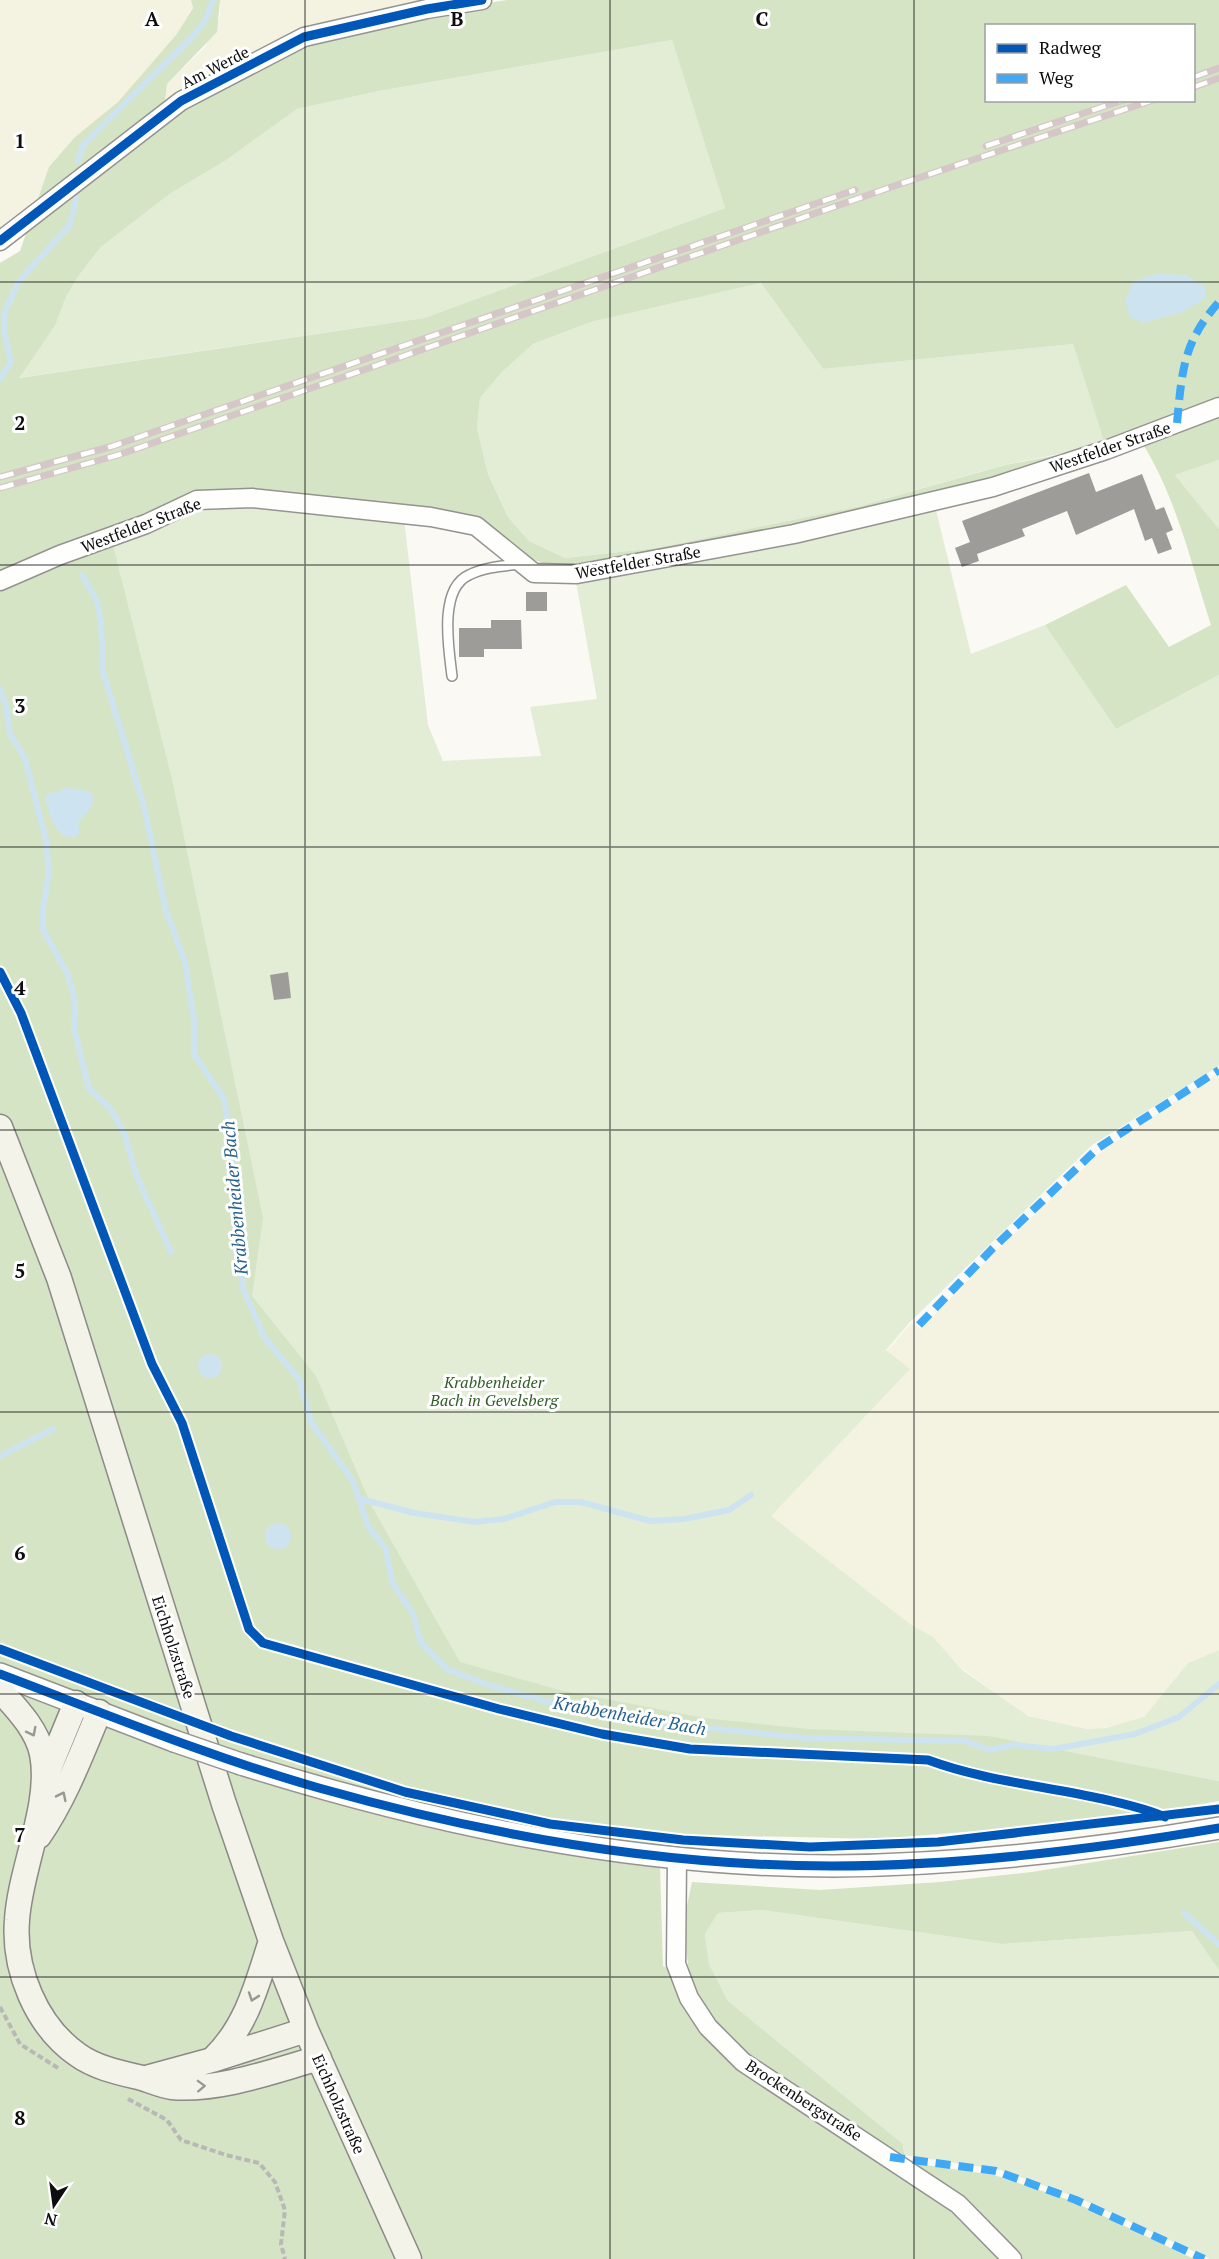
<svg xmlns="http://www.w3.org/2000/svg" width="1219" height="2259" viewBox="0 0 1219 2259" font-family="'PT Serif',serif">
	<rect width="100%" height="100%" fill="#faf9f3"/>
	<path fill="#f4f3e1" d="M0 0H191L193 7 176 35 118 102 75 137 36 206 0 229Z
		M220 0H455L164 109 167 84 205 47 220 16Z
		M1219 1072V1650L1188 1663 1142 1720 1094 1730 1025 1715 966 1671 947 1662 751 1512 911 1323 921 1329 996 1251 1101 1152Z"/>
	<path fill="#e3edd5" d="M672 40 725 208 424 318 18 378 55 326 66 297 77 278 101 247 171 193 225 161 297 109 379 91Z
		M761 283 823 369 1073 344 1105 445 1004 465 860 506 656 548 565 558 529 541 508 517 488 474 477 428 480 398 502 372 533 344 591 322Z
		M1219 460V529L1175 475Z
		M252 502 404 519 428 725 443 761 541 756 530 707 597 699 576 582 935 506 971 654 1045 625 1116 729 1219 675V1066L1092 1145 910 1322 886 1350 910 1369 771 1516 910 1624 933 1637 961 1669 1028 1716 1088 1729 1106 1728 1144 1717 1188 1663 1219 1650V1781L1074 1753 800 1747 273 1627 0 624 112 540 200 503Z
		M762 1910 1002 1944 1192 1931 1219 1967V2259H1210L1081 2199 1001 2170 904 2155 903 2144 728 2001 709 1964 705 1934 718 1913Z"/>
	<path fill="#d5e4c4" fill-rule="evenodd" d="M191 0H220L217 32 167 84 164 109 306 40 430 12 507 0H1219V403L1105 445 1073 344 823 369 761 283 591 322 533 344 502 372 480 398 477 428 488 474 508 517 529 541 565 558 656 548 860 506 1005 465 1105 446 908 503 596 567 547 565 521 554 482 524 194 497 110 534 172 779 263 1218 252 1296 316 1376 371 1505 460 1662 559 1690 704 1718 808 1729 988 1736 1219 1781V1801L1098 1821 878 1839 659 1834 663 1966 690 1980 683 1925 692 1882 820 1890 940 1882 1032 1872 1219 1842V1970L1192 1931 1002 1944 762 1910 718 1913 705 1934 709 1964 728 2001 903 2144 905 2162 994 2175 1072 2201 1194 2259H0V263L20 251 49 167 75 137 118 102 176 35 193 8ZM986 26H1194V100H986ZM672 40 725 208 424 318 19 378 55 326 66 297 77 278 101 247 171 193 225 161 297 109 379 91Z
		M1219 414V460L1175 475 1219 529V675L1116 729 1045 625 1126 585 1169 647 1211 625C1191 563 1176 496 1141 441Z"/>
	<path fill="#cde4f0" d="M1157 274 1186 275 1205 287 1206 298 1183 312 1143 323 1130 317 1125 300 1134 281Z
		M66 787 91 792C98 805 86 813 78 823L80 833 74 838C53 836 51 817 45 799L48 793 58 792Z
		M198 1366a12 12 0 1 1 24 0a12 12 0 1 1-24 0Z
		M265 1536a13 13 0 1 1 26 0a13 13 0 1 1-26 0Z"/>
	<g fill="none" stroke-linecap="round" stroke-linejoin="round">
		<path stroke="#cde4f0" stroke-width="6" d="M78 161 83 145 195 34 207 17 213 0
			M0 379 11 362 5 335V311L19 281 70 225 76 199
			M82 575 97 601 101 622 103 672 144 806 166 911 185 962 194 1020V1054L224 1099 231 1140 234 1218 243 1288 264 1337 299 1379 311 1422 353 1481 368 1526 386 1549 392 1582 413 1614 421 1643 448 1670 492 1686 569 1708 637 1721 805 1738 966 1741 989 1750 1013 1745 1054 1749 1135 1734 1179 1717 1219 1684
			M0 689 6 705 10 734 25 759 46 840 49 872 43 908V929L68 975 75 1001 74 1029 89 1089 110 1108 124 1133 137 1177 171 1252
			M0 1456 53 1429
			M361 1499 414 1513 475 1522 504 1519 555 1502H581L650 1521 684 1519 729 1510 751 1495
			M1184 1913 1219 1944"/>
	</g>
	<path fill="#9d9c98" d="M1089 473 1096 492 1142 474 1156 510 1164 507 1173 530 1166 533 1172 549 1158 554 1152 538 1145 541 1134 509 1076 535 1067 511 1022 529 1025 536 977 554 979 561 962 567 955 548 970 542 962 521Z
		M526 592H547V611H526Z
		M491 620H521L522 649H484V657H459V628H491Z
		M288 972 291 998 274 1000 270 975Z"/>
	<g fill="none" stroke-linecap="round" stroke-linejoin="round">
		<g stroke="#949391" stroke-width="12">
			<path id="service" d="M452 676C449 650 438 589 469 575 485 567 503 566 520 564"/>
		</g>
		<g stroke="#949391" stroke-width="21">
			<path id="minor" d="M0 241 181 101 304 37 427 9 482 0
				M0 581 60 555 146 524 197 500 252 498 431 517 476 526 534 573 577 574 794 534 993 487 1106 450 1219 407
				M677 1857 676 1964 689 1998 708 2027 743 2062 958 2204 1012 2259"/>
		</g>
		<g stroke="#949391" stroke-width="24">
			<path id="tertiary" d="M0 1674 174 1741
				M241 1764C433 1824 630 1866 833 1866 963 1865 1091 1850 1219 1828"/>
		</g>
		<g stroke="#8a8a87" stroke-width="27">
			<path id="secondary" d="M0 1127 59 1278 224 1804 271 1941 306 2030 409 2259
				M0 1690C16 1708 37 1729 42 1754 52 1803 20 1869 17 1920 13 1969 36 2026 78 2055 96 2068 121 2073 142 2078 152 2081 162 2086 172 2087 220 2091 273 2071 319 2058
				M45 1778 76 1703
				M39 1836C65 1798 81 1755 99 1712
				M214 2058C247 2026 257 1984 271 1941
				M146 2078 212 2060 306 2030"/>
		</g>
		<path stroke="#b8b8b7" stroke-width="4" stroke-dasharray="6 3" stroke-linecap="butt" d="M0 2007 20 2044 58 2068
			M128 2099 167 2120 181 2140 226 2155 259 2163 275 2182 285 2210 281 2244 285 2259"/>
		<use href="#service" stroke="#fefefd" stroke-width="9"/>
		<use href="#minor" stroke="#fefefd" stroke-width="18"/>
		<use href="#tertiary" stroke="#fefefd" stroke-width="21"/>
		<use href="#secondary" stroke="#f4f3ea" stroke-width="24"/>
		<g stroke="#d5c7c7" stroke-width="7">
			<path id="rail" d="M1194 77 1219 68
				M1194 87 1219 78
				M986 146 1123 100
				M0 477 113 446 855 190
				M0 488 118 455 897 185 1153 100"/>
		</g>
		<use href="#rail" stroke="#fff" stroke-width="4.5" stroke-dasharray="14" stroke-linecap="butt"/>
		<g stroke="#949391" stroke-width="24" stroke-linecap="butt">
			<path id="tertiary-bridge" d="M174 1741 241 1764"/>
		</g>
		<use href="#tertiary-bridge" stroke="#fefefd" stroke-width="21"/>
		<path stroke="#3fa9f5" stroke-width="8" stroke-dasharray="15 8" stroke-linecap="butt" d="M1177 423C1182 371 1183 342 1219 302
			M919 1325 993 1248 1098 1148 1219 1070
			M890 2157 996 2171 1076 2200 1204 2259"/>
		<g stroke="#fff" stroke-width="13">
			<path id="cycleway" d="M0 241 181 101 304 37 427 9 482 0
				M0 972 21 1013 152 1364 182 1423 249 1629 263 1643 499 1709 602 1734 690 1749 928 1760C985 1781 1045 1786 1103 1799 1124 1804 1145 1808 1165 1817
				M0 1649 231 1736 405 1792 550 1824 683 1840 810 1847 938 1842 1219 1809
				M0 1674C106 1714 210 1757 319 1788 486 1835 658 1866 832 1866 962 1866 1091 1850 1219 1828"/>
		</g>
		<use href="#cycleway" stroke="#0057b8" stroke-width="9"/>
	</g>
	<defs><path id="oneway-chevron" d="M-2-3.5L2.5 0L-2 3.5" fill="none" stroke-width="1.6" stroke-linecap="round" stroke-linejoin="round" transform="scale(1.5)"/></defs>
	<g stroke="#989792">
		<use href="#oneway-chevron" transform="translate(32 1732) rotate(63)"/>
		<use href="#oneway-chevron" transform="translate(62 1796) rotate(-64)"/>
		<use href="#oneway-chevron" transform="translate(253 1997) rotate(109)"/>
		<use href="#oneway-chevron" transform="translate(201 2086) rotate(-2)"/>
	</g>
	<path fill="none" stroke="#0d0d0d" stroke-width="1.5" stroke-opacity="0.55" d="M305 0V2259M610 0V2259M914 0V2259M0 282H1219M0 565H1219M0 847H1219M0 1130H1219M0 1412H1219M0 1694H1219M0 1977H1219"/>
	<g text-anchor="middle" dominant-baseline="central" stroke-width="6" stroke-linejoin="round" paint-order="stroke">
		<g font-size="16" fill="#0d0d0d" stroke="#fff">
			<text transform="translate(215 67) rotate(-27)">Am Werde</text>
			<text transform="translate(1110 447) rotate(-19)">Westfelder Straße</text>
			<text transform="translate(141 525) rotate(-21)">Westfelder Straße</text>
			<text transform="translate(638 562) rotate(-10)">Westfelder Straße</text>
			<text transform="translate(174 1647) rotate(72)">Eichholzstraße</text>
			<text transform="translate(804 2100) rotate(33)">Brockenbergstraße</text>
			<text transform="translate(339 2104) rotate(66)">Eichholzstraße</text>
		</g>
		<g font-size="16" font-style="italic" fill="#315d26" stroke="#fff">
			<text x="494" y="1382">Krabbenheider<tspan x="494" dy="18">Bach in Gevelsberg</tspan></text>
		</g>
		<g font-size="18" font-style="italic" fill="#26618f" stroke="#fff">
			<text transform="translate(234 1198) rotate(-95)">Krabbenheider Bach</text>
			<text transform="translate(630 1715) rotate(10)">Krabbenheider Bach</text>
		</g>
	</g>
	<g font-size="20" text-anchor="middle" font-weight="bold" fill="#0d0d0d" stroke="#fff" stroke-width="6" stroke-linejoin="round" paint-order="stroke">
		<text x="152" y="26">A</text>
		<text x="457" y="26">B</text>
		<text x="762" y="26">C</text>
		<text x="20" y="148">1</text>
		<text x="20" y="430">2</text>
		<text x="20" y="713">3</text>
		<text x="20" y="995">4</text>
		<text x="20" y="1278">5</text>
		<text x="20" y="1560">6</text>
		<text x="20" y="1842">7</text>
		<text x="20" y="2125">8</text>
	</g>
	<rect x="985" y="24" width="210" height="78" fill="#ffffff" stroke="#9e9e9e" stroke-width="1.5"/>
	<rect x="997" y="44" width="30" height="9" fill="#0057b8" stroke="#9e9e9e" stroke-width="1.5"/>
	<text x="1039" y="54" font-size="18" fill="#0d0d0d">Radweg</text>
	<rect x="997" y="74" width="30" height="9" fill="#3fa9f5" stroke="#9e9e9e" stroke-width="1.5"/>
	<text x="1039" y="84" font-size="18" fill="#0d0d0d">Weg</text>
	<g transform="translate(54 2205) rotate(193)" stroke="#ffffff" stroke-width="4.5" paint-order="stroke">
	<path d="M0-4.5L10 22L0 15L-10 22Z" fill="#0d0d0d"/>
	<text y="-9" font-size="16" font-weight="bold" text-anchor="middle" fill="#0d0d0d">N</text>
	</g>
</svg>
